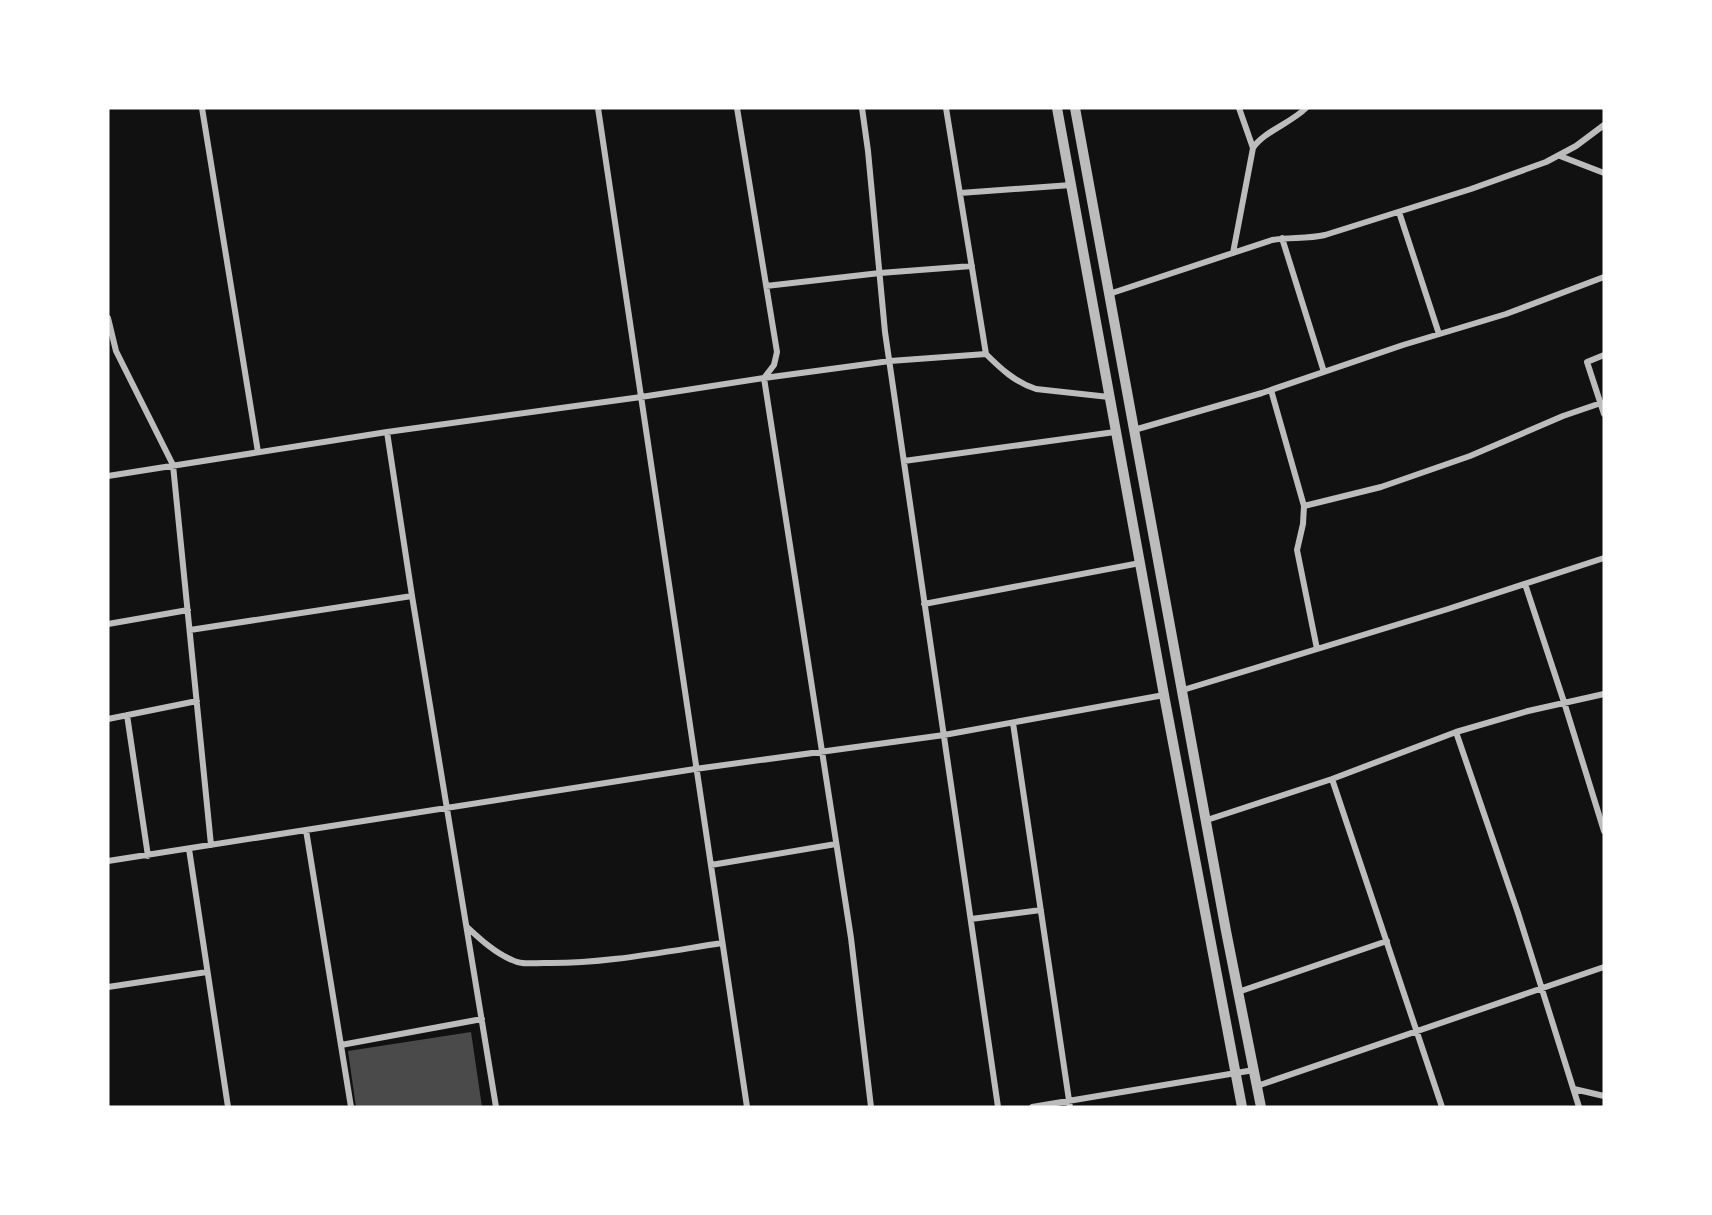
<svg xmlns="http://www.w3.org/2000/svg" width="1712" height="1215" viewBox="0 0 1712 1215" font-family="'Source Sans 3',sans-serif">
	<rect width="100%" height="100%" fill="#111"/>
	<path fill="#4a4a4a" d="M471 1032 482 1107H356L348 1051Z"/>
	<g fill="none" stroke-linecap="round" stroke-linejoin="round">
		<path stroke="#bcbcbc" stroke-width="6" d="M202 108 258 452
			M598 108 747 1107
			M737 108 777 352 774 365 764 378 851 938 871 1107
			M862 108 868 151 885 332 998 1107
			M946 108 986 354C1001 369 1015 382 1036 389L1109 397
			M1239 108 1253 148
			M1560 156 1604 173
			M960 193 1071 185
			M1399 212 1439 334
			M1282 238 1324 372
			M1233 253 1253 148C1263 132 1291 123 1306 108
			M766 286 880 273 972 266
			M1109 294 1272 240C1290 237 1307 239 1325 235L1471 189 1546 162 1576 146 1604 125
			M108 318 116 351 173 465 211 845
			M1604 355 1587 362 1604 414
			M1271 390 1304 506 1303 524 1297 550 1317 649
			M1134 430 1262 393 1403 345 1506 314 1604 277
			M387 432 412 596 496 1107
			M904 461 1115 432
			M108 476 387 432 641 397 764 378 890 361 986 354
			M1304 506 1381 487 1470 456 1563 416 1601 403
			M1525 584 1564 702 1604 831
			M924 604 1140 563
			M108 624 188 610
			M190 630 412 596
			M1183 690 1448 609 1604 558
			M127 715 148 856
			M108 719 197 701
			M1013 723 1070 1107
			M1456 732 1518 913 1579 1107
			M1332 779 1442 1107
			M1207 820 1332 779 1456 732 1528 711 1604 694
			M306 830 351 1107
			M189 849 228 1107
			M108 861 695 769 944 735 1164 695
			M711 865 836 844
			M971 919 1041 910
			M467 927C480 939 495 953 512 960 521 965 533 963 544 963 603 964 663 952 722 943
			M108 987 207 972
			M1238 992 1387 941
			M341 1045 482 1019
			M1257 1086 1604 967
			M1574 1089 1604 1096
			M1032 1107 1254 1070"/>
		<path stroke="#bcbcbc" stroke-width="10" d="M1057 108 1164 695 1242 1107
			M1075 108 1226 931 1261 1107"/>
	</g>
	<rect width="1712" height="1215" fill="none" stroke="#ffffff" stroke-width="219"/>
</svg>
